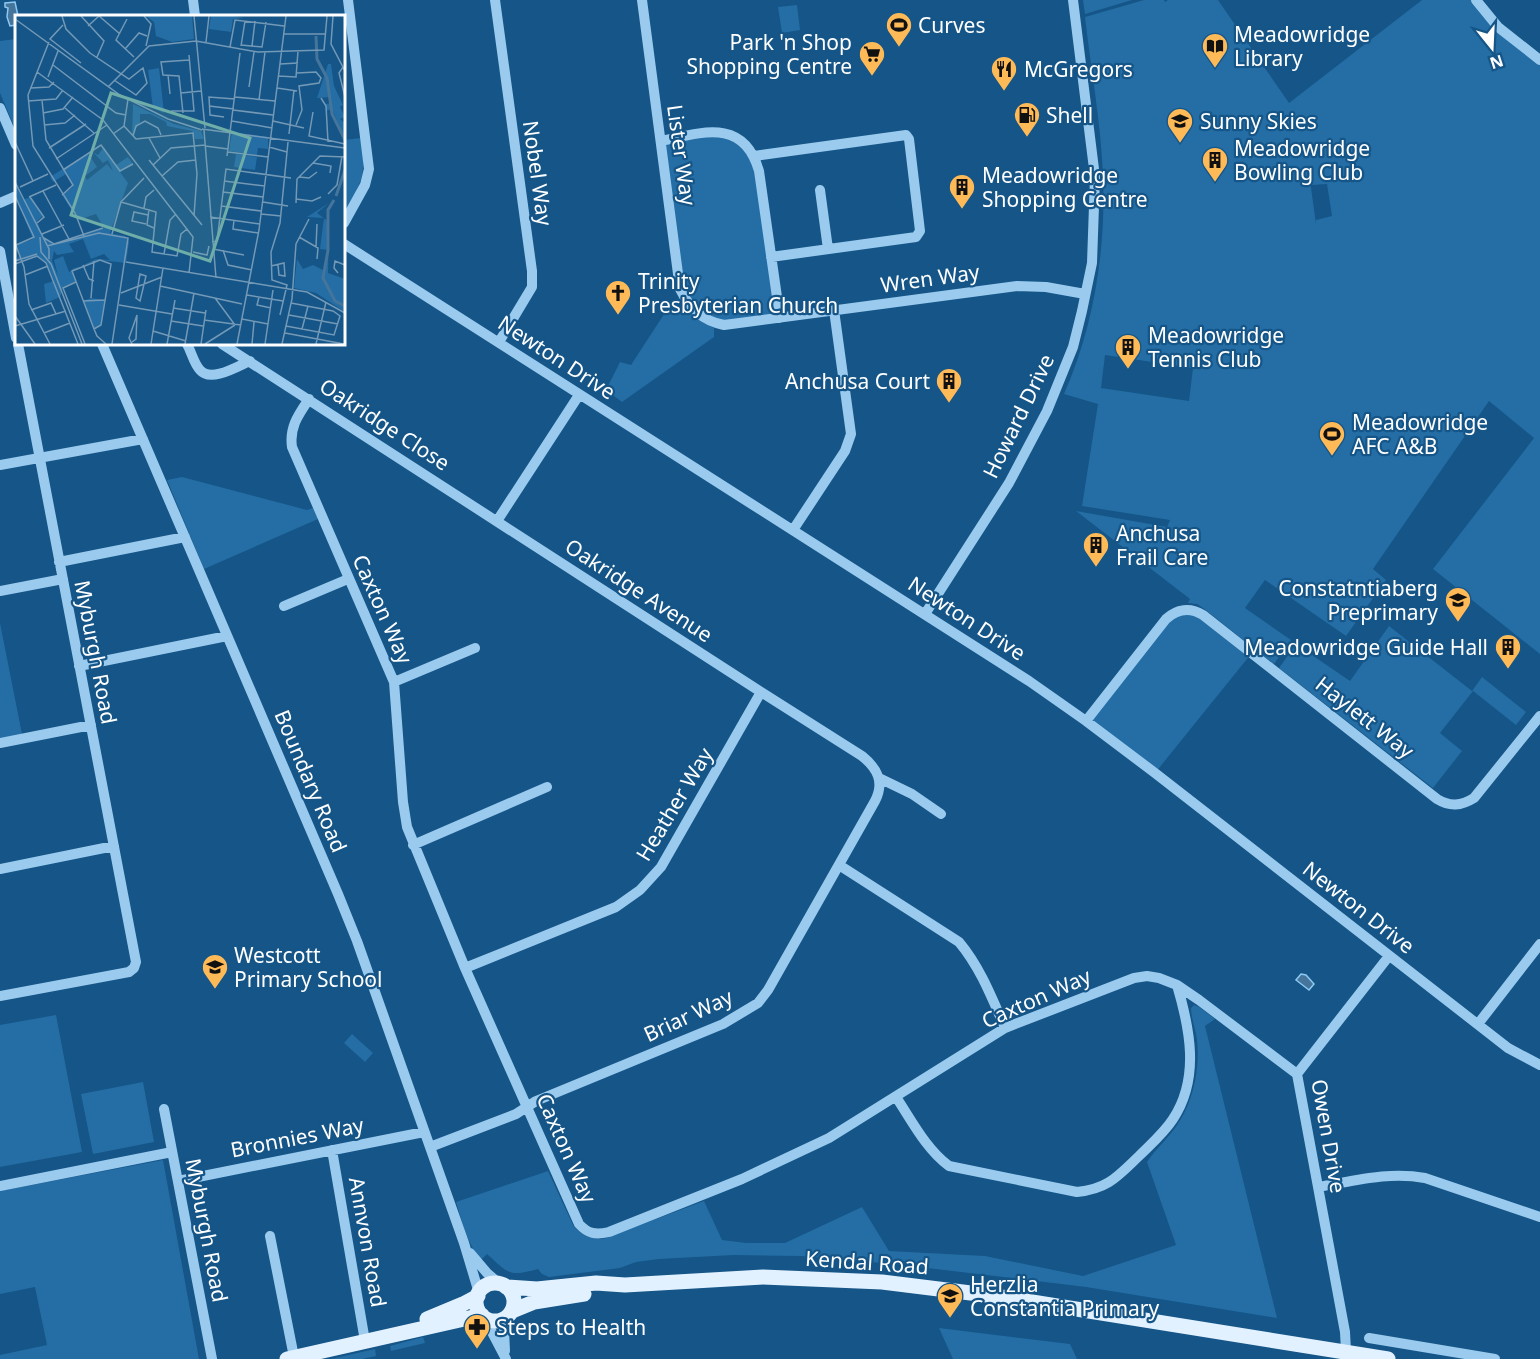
<svg xmlns="http://www.w3.org/2000/svg" width="1540" height="1359" viewBox="0 0 1540 1359" font-family="'Noto Sans',sans-serif">
	<rect width="100%" height="100%" fill="#155587"/>
	<path fill="#246ea5" fill-rule="evenodd" d="M1083 0H1132L1085 14Z
		M1144 0H1164L1165 2 1168 0H1218L1289 103 1422 0H1476L1540 60V654L1433 569 1534 438 1489 401 1373 569 1386 580 1346 636 1265 580 1245 608 1291 640 1274 664 1203 608 1197 604 1188 603 1190 599 1076 511 1167 527 1170 520 1082 506 1098 404 1064 394C1094 326 1106 250 1103 176 1101 123 1091 70 1085 17ZM1309 173 1312 185 1327 184 1332 216 1316 220V224ZM1105 355 1193 368 1189 401 1101 388Z
		M797 5 800 30 782 33 778 7Z
		M16 39V131L0 93V41Z
		M720 132 750 150 780 318 724 325 686 302 661 141Z
		M361 138C366 175 363 181 344 212V140Z
		M678 298 691 313 714 328V337L622 402 606 390 620 362 631 365 670 305Z
		M182 477 307 510 313 508 318 519 204 569 167 480Z
		M1187 610 1251 654 1155 773 1086 721 1166 620Z
		M0 623 23 739 0 743Z
		M1389 626 1472 691 1482 677 1526 712 1516 725 1473 691 1440 733 1462 751 1433 788 1279 668 1296 644 1350 681Z
		M1194 1005 1199 1007 1215 1019 1205 1026 1277 1318 1086 1287 894 1264 802 1256 734 1255 659 1259 636 1262 620 1268 549 1277 542 1274 538 1269C509 1277 509 1274 487 1254L481 1260C467 1244 462 1221 456 1202L548 1171 574 1227C582 1235 591 1239 603 1239L704 1201 722 1240 746 1243H785L862 1207 889 1251 985 1256 1083 1276 1176 1245 1147 1162C1156 1148 1170 1137 1179 1122 1194 1098 1200 1068 1197 1040 1196 1029 1191 1019 1191 1008Z
		M56 1015 82 1152 0 1167V1025Z
		M352 1034 373 1053 365 1062 344 1043Z
		M143 1082 154 1142 93 1154 81 1094Z
		M163 1160 199 1359H0V1355L47 1345 35 1287 0 1294V1191Z
		M939 1328 1070 1344 1077 1359H953Z
		M423 1337 425 1343 391 1351 390 1346Z
		M375 1349 376 1356 362 1359H331Z"/>
	<path fill="#46759b" stroke="#8cc8f2" stroke-width="1.5" d="M15 2 18 16 16 25 10 26 7 17 8 8 5 7V3Z
		M1301 974 1306 975 1314 984 1309 990 1296 980Z"/>
	<g fill="none" stroke-linecap="round" stroke-linejoin="round">
		<path stroke="#9acbef" stroke-width="10" d="M193 0 195 16
			M495 0 532 271V287L499 342
			M642 0 680 289C690 309 703 321 724 325L1017 286 1046 287 1085 294
			M1476 0 1498 27 1540 60
			M0 108 16 145
			M661 141C703 132 744 118 759 171L780 318
			M754 156 906 135 909 139 920 231 916 237 771 257
			M820 190 828 249
			M0 203 16 196
			M344 223 365 185 369 169 348 0
			M344 244 1029 681 1086 721 1155 773 1508 1048 1540 1065
			M0 251 16 338
			M102 344 338 894 357 941 464 1243 479 1293
			M187 344C191 351 194 364 200 370 211 383 238 366 250 361
			M222 344 761 692 862 756C877 768 885 782 875 801L768 990 758 1003 723 1024 536 1101 516 1114 430 1147
			M309 399C299 414 289 427 292 447L394 682 403 802 407 827 465 968 579 1224C588 1234 596 1235 609 1232L742 1179 829 1138 1005 1028 1134 978 1147 976 1159 978 1177 985 1199 1000 1297 1074
			M0 465 143 439
			M497 521 579 395
			M793 530 845 451 851 434 834 310
			M59 562 185 537
			M0 591 63 579
			M284 606 348 579
			M925 614 1009 483 1047 411 1073 347 1082 311 1092 263 1095 177 1073 0
			M79 666 227 636
			M394 682 475 648
			M1086 721 1166 619C1177 609 1190 607 1203 615L1437 799C1450 807 1461 806 1474 798L1540 716
			M0 743 91 725
			M879 778 912 794 941 814
			M413 845 547 787
			M839 865 959 942C980 967 992 998 1005 1028
			M0 869 114 846
			M465 968 616 907 640 890 661 867 761 692
			M0 996 129 972 134 968 136 962 18 344
			M1478 1024 1540 944
			M896 1097C912 1121 926 1149 949 1166L1077 1192C1108 1189 1118 1176 1139 1156 1151 1144 1164 1133 1173 1119 1200 1078 1190 1029 1177 985
			M164 1109 212 1359
			M332 1150 365 1341
			M178 1181 424 1132
			M0 1186 172 1152
			M1318 1187C1354 1181 1389 1171 1425 1178L1540 1217
			M270 1236 294 1357
			M470 1253 487 1273 501 1285
			M484 1317 506 1359
			M1369 1338 1495 1359
			M505 1351 504 1330 510 1314
			M1346 1351 1345 1332 1297 1074 1389 956"/>
		<path stroke="#e2f1ff" stroke-width="15" d="M476 1302a19 19 0 1 1 38 0a19 19 0 1 1-38 0Z
			M506 1287 537 1289 596 1283 625 1285 763 1277 882 1282 995 1296 1388 1359
			M512 1311 534 1302 584 1294
			M427 1319 463 1304 478 1296
			M287 1359 482 1315"/>
	</g>
	<defs>
		<g id="stadium-pin" transform="scale(1.35)"><path d="M0 17L-7.5 6A9.5 9.5 0 1 1 7.5 6Z" fill="#ffba58" stroke="#155587"/><path d="M0-5a6.5 5 0 1 0 0 10a6.5 5 0 1 0 0-10ZM-3.5-1.8h7v3.6h-7Z" fill="#111"/></g>
		<g id="library-pin" transform="scale(1.35)"><path d="M0 17L-7.5 6A9.5 9.5 0 1 1 7.5 6Z" fill="#ffba58" stroke="#155587"/><path d="M-6-4Q-3-5.5-.7-3.5V5Q-3 3-6 4ZM6-4Q3-5.5 .7-3.5V5Q3 3 6 4Z" fill="#111"/></g>
		<g id="supermarket-pin" transform="scale(1.35)"><path d="M0 17L-7.5 6A9.5 9.5 0 1 1 7.5 6Z" fill="#ffba58" stroke="#155587"/><path d="M-6-5.5h2.5l.6 2H6L4.5 2H-2.5L-4.4-4H-6ZM-1.5 3.2a1.3 1.3 0 1 0 .1 0ZM3 3.2a1.3 1.3 0 1 0 .1 0Z" fill="#111"/></g>
		<g id="restaurant-pin" transform="scale(1.35)"><path d="M0 17L-7.5 6A9.5 9.5 0 1 1 7.5 6Z" fill="#ffba58" stroke="#155587"/><path d="M-5-6h1v4h1v-4h1v4h1v-4h1v5L-1.5 .5V6h-2V.5L-5-1ZM5-6V6H3V1.5H1.5Q1.5-4 5-6Z" fill="#111"/></g>
		<g id="fuel-pin" transform="scale(1.35)"><path d="M0 17L-7.5 6A9.5 9.5 0 1 1 7.5 6Z" fill="#ffba58" stroke="#155587"/><path d="M-5.5-6h7V0h2V4h1.3V-2.5L3-4.5l.8-.8L6-3V5H2.5V1h-1V6h-7ZM-4.2-4.7v3.2H.2V-4.7Z" fill="#111"/></g>
		<g id="school-pin" transform="scale(1.35)"><path d="M0 17L-7.5 6A9.5 9.5 0 1 1 7.5 6Z" fill="#ffba58" stroke="#155587"/><path d="M0-5L7-2L0 1L-7-2ZM-4 1L0 2.5L4 1V4Q0 6-4 4Z" fill="#111"/></g>
		<g id="building-pin" transform="scale(1.35)"><path d="M0 17L-7.5 6A9.5 9.5 0 1 1 7.5 6Z" fill="#ffba58" stroke="#155587"/><path d="M-4-6H4V6H1V3H-1V6H-4ZM-2.5-4.3h1.7v1.8h-1.7ZM.8-4.3h1.7v1.8H.8ZM-2.5-1h1.7V.8h-1.7ZM.8-1h1.7V.8H.8Z" fill="#111"/></g>
		<g id="church-pin" transform="scale(1.35)"><path d="M0 17L-7.5 6A9.5 9.5 0 1 1 7.5 6Z" fill="#ffba58" stroke="#155587"/><path d="M-1.2-6h2.4v3.5h3.3v2.4h-3.3V6h-2.4V-.1h-3.3v-2.4h3.3Z" fill="#111"/></g>
		<g id="pharmacy-pin" transform="scale(1.35)"><path d="M0 17L-7.5 6A9.5 9.5 0 1 1 7.5 6Z" fill="#ffba58" stroke="#155587"/><path d="M-2-6h4v4h4v4h-4v4h-4v-4h-4v-4h4Z" fill="#111"/></g>
	</defs>
	<g fill-rule="evenodd">
		<use href="#stadium-pin" x="899" y="25"/>
		<use href="#library-pin" x="1215" y="46"/>
		<use href="#supermarket-pin" x="872" y="54"/>
		<use href="#restaurant-pin" x="1004" y="69"/>
		<use href="#fuel-pin" x="1027" y="115"/>
		<use href="#school-pin" x="1180" y="121"/>
		<use href="#building-pin" x="1215" y="160"/>
		<use href="#building-pin" x="962" y="187"/>
		<use href="#church-pin" x="618" y="293"/>
		<use href="#building-pin" x="1128" y="347"/>
		<use href="#building-pin" x="949" y="381"/>
		<use href="#stadium-pin" x="1332" y="434"/>
		<use href="#building-pin" x="1096" y="545"/>
		<use href="#school-pin" x="1458" y="600"/>
		<use href="#building-pin" x="1508" y="647"/>
		<use href="#school-pin" x="215" y="967"/>
		<use href="#school-pin" x="950" y="1296"/>
		<use href="#pharmacy-pin" x="477" y="1327"/>
	</g>
	<g text-anchor="middle" dominant-baseline="central" stroke-width="4.5" stroke-linejoin="round" paint-order="stroke">
		<g font-size="21" fill="#fff" stroke="#155587" text-anchor="start">
			<text x="918" y="25">Curves</text>
			<text x="1234" y="34">Meadowridge<tspan x="1234" dy="24">Library</tspan></text>
			<text x="852" y="42" text-anchor="end">Park 'n Shop<tspan x="852" dy="24">Shopping Centre</tspan></text>
			<text x="1024" y="69">McGregors</text>
			<text x="1046" y="115">Shell</text>
			<text x="1200" y="121">Sunny Skies</text>
			<text x="1234" y="148">Meadowridge<tspan x="1234" dy="24">Bowling Club</tspan></text>
			<text x="982" y="175">Meadowridge<tspan x="982" dy="24">Shopping Centre</tspan></text>
			<text x="638" y="281">Trinity<tspan x="638" dy="24">Presbyterian Church</tspan></text>
			<text x="1148" y="335">Meadowridge<tspan x="1148" dy="24">Tennis Club</tspan></text>
			<text x="930" y="381" text-anchor="end">Anchusa Court</text>
			<text x="1352" y="422">Meadowridge<tspan x="1352" dy="24">AFC A&amp;B</tspan></text>
			<text x="1116" y="533">Anchusa<tspan x="1116" dy="24">Frail Care</tspan></text>
			<text x="1438" y="588" text-anchor="end">Constatntiaberg<tspan x="1438" dy="24">Preprimary</tspan></text>
			<text x="1488" y="647" text-anchor="end">Meadowridge Guide Hall</text>
			<text x="234" y="955">Westcott<tspan x="234" dy="24">Primary School</tspan></text>
			<text x="970" y="1284">Herzlia<tspan x="970" dy="24">Constantia Primary</tspan></text>
			<text x="496" y="1327">Steps to Health</text>
		</g>
		<g font-size="21" fill="#fff" stroke="#155587">
			<text transform="translate(682 155) rotate(82)">Lister Way</text>
			<text transform="translate(538 173) rotate(82)">Nobel Way</text>
			<text transform="translate(930 278) rotate(-8)">Wren Way</text>
			<text transform="translate(557 357) rotate(33)">Newton Drive</text>
			<text transform="translate(1018 416) rotate(-64)">Howard Drive</text>
			<text transform="translate(385 424) rotate(33)">Oakridge Close</text>
			<text transform="translate(639 590) rotate(33)">Oakridge Avenue</text>
			<text transform="translate(383 609) rotate(66)">Caxton Way</text>
			<text transform="translate(967 618) rotate(33)">Newton Drive</text>
			<text transform="translate(96 652) rotate(79)">Myburgh Road</text>
			<text transform="translate(1365 717) rotate(38)">Haylett Way</text>
			<text transform="translate(311 781) rotate(67)">Boundary Road</text>
			<text transform="translate(674 804) rotate(-59)">Heather Way</text>
			<text transform="translate(1359 907) rotate(38)">Newton Drive</text>
			<text transform="translate(1036 998) rotate(-24)">Caxton Way</text>
			<text transform="translate(688 1015) rotate(-25)">Briar Way</text>
			<text transform="translate(1329 1136) rotate(80)">Owen Drive</text>
			<text transform="translate(297 1137) rotate(-11)">Bronnies Way</text>
			<text transform="translate(567 1148) rotate(66)">Caxton Way</text>
			<text transform="translate(207 1230) rotate(79)">Myburgh Road</text>
			<text transform="translate(368 1242) rotate(80)">Annvon Road</text>
			<text transform="translate(867 1262) rotate(4)">Kendal Road</text>
		</g>
	</g>
	<g transform="translate(15 15)">
		<rect width="330" height="330" fill="#155587"/>
		<path d="M131 1H177L179 24 157 27 141 21 139 7ZM196 1H219L229 3 218 4 216 17 194 14ZM313 49H316L319 71 328 90 325 92 330 102 325 104 330 108V125L317 94 311 96V89L317 88 315 82 302 83ZM144 53 146 70 149 98 138 93 133 55ZM118 89 159 109 186 116 189 124H180L177 116 152 111 151 107 135 99H125V107L117 120ZM217 117 253 122V134L243 133 242 140 214 136ZM89 132 101 150 113 142 118 149 105 157 113 168 95 218 110 221 114 227 111 248 85 245 57 254 61 267 48 272 45 282 31 288 29 269 39 266 32 249 24 242 0 246 5 240 1 230 18 224 0 181V167L8 185 15 182 28 201 22 206 28 222 38 229 89 213 81 199 63 205 47 180 58 172 51 159 38 167 35 162 73 138 82 152 70 161 72 165 92 149 98 156 93 145 88 148 78 137 83 140ZM68 224 76 244 89 239 95 245 81 244 54 257 48 241 39 245 43 261 37 246 39 236 42 240 59 237 54 229ZM221 139 242 142 240 155 219 152ZM314 188 302 198 314 207 313 258 330 264V297L301 278 279 273 282 244 288 254 298 250 308 255 311 251 313 235 305 234 309 203 292 202ZM76 283 90 285 86 310 79 314 68 286Z" fill="#246ea5" fill-rule="evenodd"/>
		<path fill="none" stroke="#46759b" stroke-width="3" d="M301 21 302 44 312 63 317 99 330 125M321 181 330 155M319 185 313 195V235L308 263 320 286 330 291"/>
		<path fill="none" stroke="#7399b7" stroke-width="1.5" d="M47 1 51 14 75 38 114 64 128 53 132 68 121 80 99 65M66 1 89 26 82 42M129 1 136 9 131 31M179 1 190 113M318 1 316 29 330 56M0 4 105 80 153 104 187 115M112 4 101 25 119 42M48 10 35 24 66 48M73 11 84 1 105 19M269 19H311M34 27 13 80 18 131 60 198 69 221M191 27 194 1M226 30 247 32 251 7M226 31 230 6M237 31 240 6M215 32 220 5 269 11M110 34 124 18 132 21M265 49 283 48M38 50 101 98 111 100M328 52 324 58 330 82M22 57 88 105 178 222 174 258M153 60 155 79M263 61 281 62 283 36M33 62 43 36M93 72 134 31 181 26 243 37 309 35 312 1M234 72 239 37M16 73 34 72 39 67M262 73 282 76M166 78 186 76M220 82 260 86M306 83 311 91 313 127M27 85 31 125 58 170 47 180M244 85 250 37M13 86 41 84 48 75M194 91 219 94M50 93 79 118M218 95 258 100M156 96H179L174 40M298 97 294 121 330 129M28 98 48 94 58 82M168 98 164 61 148 60 146 47 174 45M209 102 195 100 194 82 220 84M217 106 257 113M258 106 289 113M29 110 50 108 60 100M281 110 287 95 284 71 304 68 306 63 301 57 282 58M109 111 121 124 178 118 182 159 179 201M187 114 330 133M189 115 201 263M98 119 109 111 113 84M274 119 279 75M118 121 121 111 130 106 143 113 146 120M134 123 145 143M0 127 18 166M190 131 213 134M254 132 272 137M34 133 71 109M213 137 253 142M212 141 225 38M41 144 92 110M134 145 187 210M298 148 316 151 315 158M138 150 156 133 190 130M48 155 86 130 105 156 118 149M147 161 163 147 181 145M284 162 294 163 302 157M209 166 250 171M0 167 34 234V244M5 172 33 159M28 176 54 224M208 177 248 182M313 179 322 170 327 141M0 181 19 222 1 230M14 182 41 170M15 182 29 202 22 208M281 184 297 186 306 182M106 187 141 197 137 237 162 241 166 219 172 214M248 187 273 191M281 188 282 164 305 141 330 142M206 191 246 196M129 193 131 182 139 175M134 194 132 210 139 213M246 199 266 201M195 202 245 209M219 205 218 214 243 218M131 209 117 206 119 197 133 200M27 219 49 210M97 219 106 187 129 163M25 222 26 237 36 249 67 329M284 222 303 233 302 244M29 223 39 229 88 213M197 227 202 226 211 154 276 163M0 228 9 252 14 289 35 329M32 231 84 218 113 223 97 329M301 232 302 209M198 234 229 240M208 235 213 250 237 255M178 237 192 240 194 231M149 239 155 205 160 200M0 246 22 239M111 247 292 277 330 298M0 249 22 241 31 248 63 329M68 250 74 264 79 266M256 251 269 248 270 261 264 260 263 250M323 258 319 253 320 246 330 250M125 259 131 261 125 286 121 283ZM10 260 33 251M61 267 48 273 70 329M145 271 227 289M106 278 147 262M232 280 268 286M244 282 242 290 256 293M76 283 79 246M200 283 220 310M68 286 90 285M104 290 157 299M158 293 190 298M16 295 36 288 41 299M265 300 272 270 257 265 256 237 265 208 273 127M274 300 323 309M0 301 20 329M227 304 253 309M189 305 226 310M156 306 188 311M0 311 51 296M271 311 319 320 325 301 318 296 276 288M79 314 86 310 96 249 85 245 57 256 79 314 82 321 91 329M287 314 293 291M138 316 171 326M29 318 55 308M270 318 329 329M117 329 114 323 122 300 121 324 117 327M136 329 148 253M152 329 160 285M170 329 179 278M186 329 191 295M190 329 220 310M222 329 244 215 271 1M237 329 239 307M250 329 258 275M267 329 277 284 281 229 294 204M301 329 311 287"/>
		<path fill="#6fada8" fill-opacity="0.15" stroke="#6fada8" stroke-width="3" d="M96 78 235 123 195 246 56 200Z"/>
		<rect width="330" height="330" fill="none" stroke="#fff" stroke-width="3"/>
	</g>
	<g transform="translate(1492 48) rotate(162)" stroke="#155587" stroke-width="4.5" paint-order="stroke">
	<path d="M0-4.5L10 22L0 15L-10 22Z" fill="#ffffff"/>
	<text y="-9" font-size="16" font-weight="bold" text-anchor="middle" fill="#ffffff">N</text>
	</g>
</svg>
